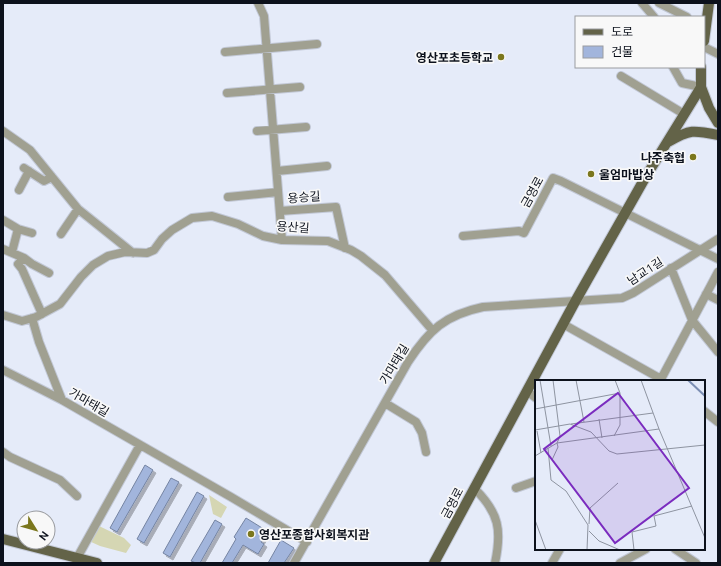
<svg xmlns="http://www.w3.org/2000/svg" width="721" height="566" viewBox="0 0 721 566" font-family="Ubuntu,'Noto Sans KR',sans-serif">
	<defs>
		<filter id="shadow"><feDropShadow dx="3" dy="3" stdDeviation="0" flood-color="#0004"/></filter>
	</defs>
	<rect width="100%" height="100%" fill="#e5ebf9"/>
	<path fill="#d5d6b3" d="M209 495 227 507 221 518 213 514Z
		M99 526 124 538 131 545 126 553 100 546 89 541Z"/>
	<path fill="#a2b5dc" stroke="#7584a2" filter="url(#shadow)" d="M145 465 153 470 117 532 110 528Z
		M171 478 179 482 144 543 137 539Z
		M197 492 204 496 170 557 163 553Z
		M246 518 267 531 261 542 264 544 258 554 243 545 232 563H222L236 539 234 537Z
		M215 520 222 524 200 563H196L191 561Z
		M281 540 294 548 284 563H268Z"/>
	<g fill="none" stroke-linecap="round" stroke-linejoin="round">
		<g stroke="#c2c8d6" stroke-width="10">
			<path id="minor" d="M258 3 264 16 282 240
				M642 3 654 17
				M659 3 687 17
				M704 47 718 54
				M225 52 317 44
				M673 67 682 83 701 87
				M621 76 684 114
				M227 93 300 87
				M3 131 30 150 78 209 133 253
				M257 131 306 127
				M24 168 44 181 52 177
				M277 171 327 166
				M19 190 29 171
				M228 197 278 192
				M280 211 336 207 345 248
				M3 220 18 229 32 233
				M61 234 78 209
				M463 236 519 231 524 233 553 178 561 181 718 259
				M3 249 24 258 18 264 22 269 42 314
				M12 252 18 229
				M24 258 32 264 49 273
				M671 268 692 320 718 352
				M706 294 718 300
				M3 315 22 321 36 317 60 304 81 277 93 265 108 256 125 252 147 253 154 250 162 239 172 230 192 218 212 216 238 224 263 236 282 240 328 241 351 250 361 256 385 275 433 331
				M32 318 39 342 62 400
				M563 324 661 379
				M3 370 62 400 231 497 307 542
				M660 381 718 272
				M527 391 536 398
				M385 403 416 422 422 433 426 452
				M704 411 718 422
				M3 452 10 457 60 480 77 496
				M516 488 536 481
				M475 489C499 513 502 530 495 563
				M675 549 696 563
				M77 558 140 445
				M294 563 408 362C429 330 445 315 483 307L622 298 633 293 718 239
				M552 563 560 549
				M620 563 646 549"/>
		</g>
		<g stroke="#c2c8d6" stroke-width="12">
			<path id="major" d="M704 41 709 3
				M701 67V87L709 108 718 123
				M668 142C690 129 694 130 718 135
				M3 539 97 563
				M434 563 576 300 645 178 701 87"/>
		</g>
		<use href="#minor" stroke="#a0a091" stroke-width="8"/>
		<use href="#major" stroke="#636348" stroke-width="10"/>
	</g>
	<g fill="#7b771d" stroke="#f8f8f8" stroke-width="1.5">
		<circle cx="501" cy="57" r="4"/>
		<circle cx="693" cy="157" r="4"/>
		<circle cx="591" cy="174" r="4"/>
		<circle cx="251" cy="534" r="4"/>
	</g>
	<g text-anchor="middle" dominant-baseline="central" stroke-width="3.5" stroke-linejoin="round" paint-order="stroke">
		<g font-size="12" font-weight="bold" fill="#0c111c" stroke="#f8f8f8" text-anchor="end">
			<text x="493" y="57">영산포초등학교</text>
			<text x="685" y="157">나주축협</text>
			<text x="599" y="174" text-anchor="start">울엄마밥상</text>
			<text x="259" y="534" text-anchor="start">영산포종합사회복지관</text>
		</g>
		<g font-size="12" fill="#0c111c" stroke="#f8f8f8">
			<text transform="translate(532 192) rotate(-61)">금영로</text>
			<text transform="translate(304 197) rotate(-4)">용승길</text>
			<text transform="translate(293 227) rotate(4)">용산길</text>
			<text transform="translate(645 271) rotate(-33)">남교1길</text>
			<text transform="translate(394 364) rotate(-59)">가마태길</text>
			<text transform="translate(89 402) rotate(30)">가마태길</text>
			<text transform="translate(452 503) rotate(-62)">금영로</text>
		</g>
	</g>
	<g transform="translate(535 380)">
		<rect width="170" height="170" fill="#e5ebf9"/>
		<path fill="none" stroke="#7c8eb3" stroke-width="2" d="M153 0 170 16"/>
		<path fill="none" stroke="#8e94a1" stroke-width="1" d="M5 0 16 66M41 0 49 42M106 0 124 49M0 29 85 13M64 39 67 58M36 44 118 33M0 50 35 44 56 52 74 71 82 74 170 65M2 51 6 73M79 56 85 45V13L80 0M22 63 124 49 170 158M13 68 16 100 31 111 53 145 52 170M0 76 22 63 25 56 18 0M17 80 23 67 22 63M0 140 11 170M54 144 55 128 83 103M54 151 64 161 85 170M99 170 97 152 121 146 119 136 157 126"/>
		<path fill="#7b2cbf" fill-opacity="0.15" stroke="#7b2cbf" stroke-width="2" d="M83 13 154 108 80 163 9 69Z"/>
		<rect width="170" height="170" fill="none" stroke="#0c111c" stroke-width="2"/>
	</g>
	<rect width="721" height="566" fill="none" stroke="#0c111c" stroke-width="8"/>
	<rect x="575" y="16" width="130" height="52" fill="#f8f8f8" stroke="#9a9ca0"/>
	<rect x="583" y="29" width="20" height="6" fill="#636348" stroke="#9a9ca0"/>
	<text x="611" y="36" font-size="12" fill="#0c111c">도로</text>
	<rect x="583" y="46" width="20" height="12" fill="#a2b5dc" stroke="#9a9ca0"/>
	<text x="611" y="56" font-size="12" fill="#0c111c">건물</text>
	<g transform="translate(36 530) rotate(127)"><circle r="19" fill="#f8f8f8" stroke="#9a9ca0"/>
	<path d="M0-3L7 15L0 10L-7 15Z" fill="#7b771d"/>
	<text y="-6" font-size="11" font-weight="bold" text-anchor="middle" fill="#0c111c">N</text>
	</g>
</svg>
